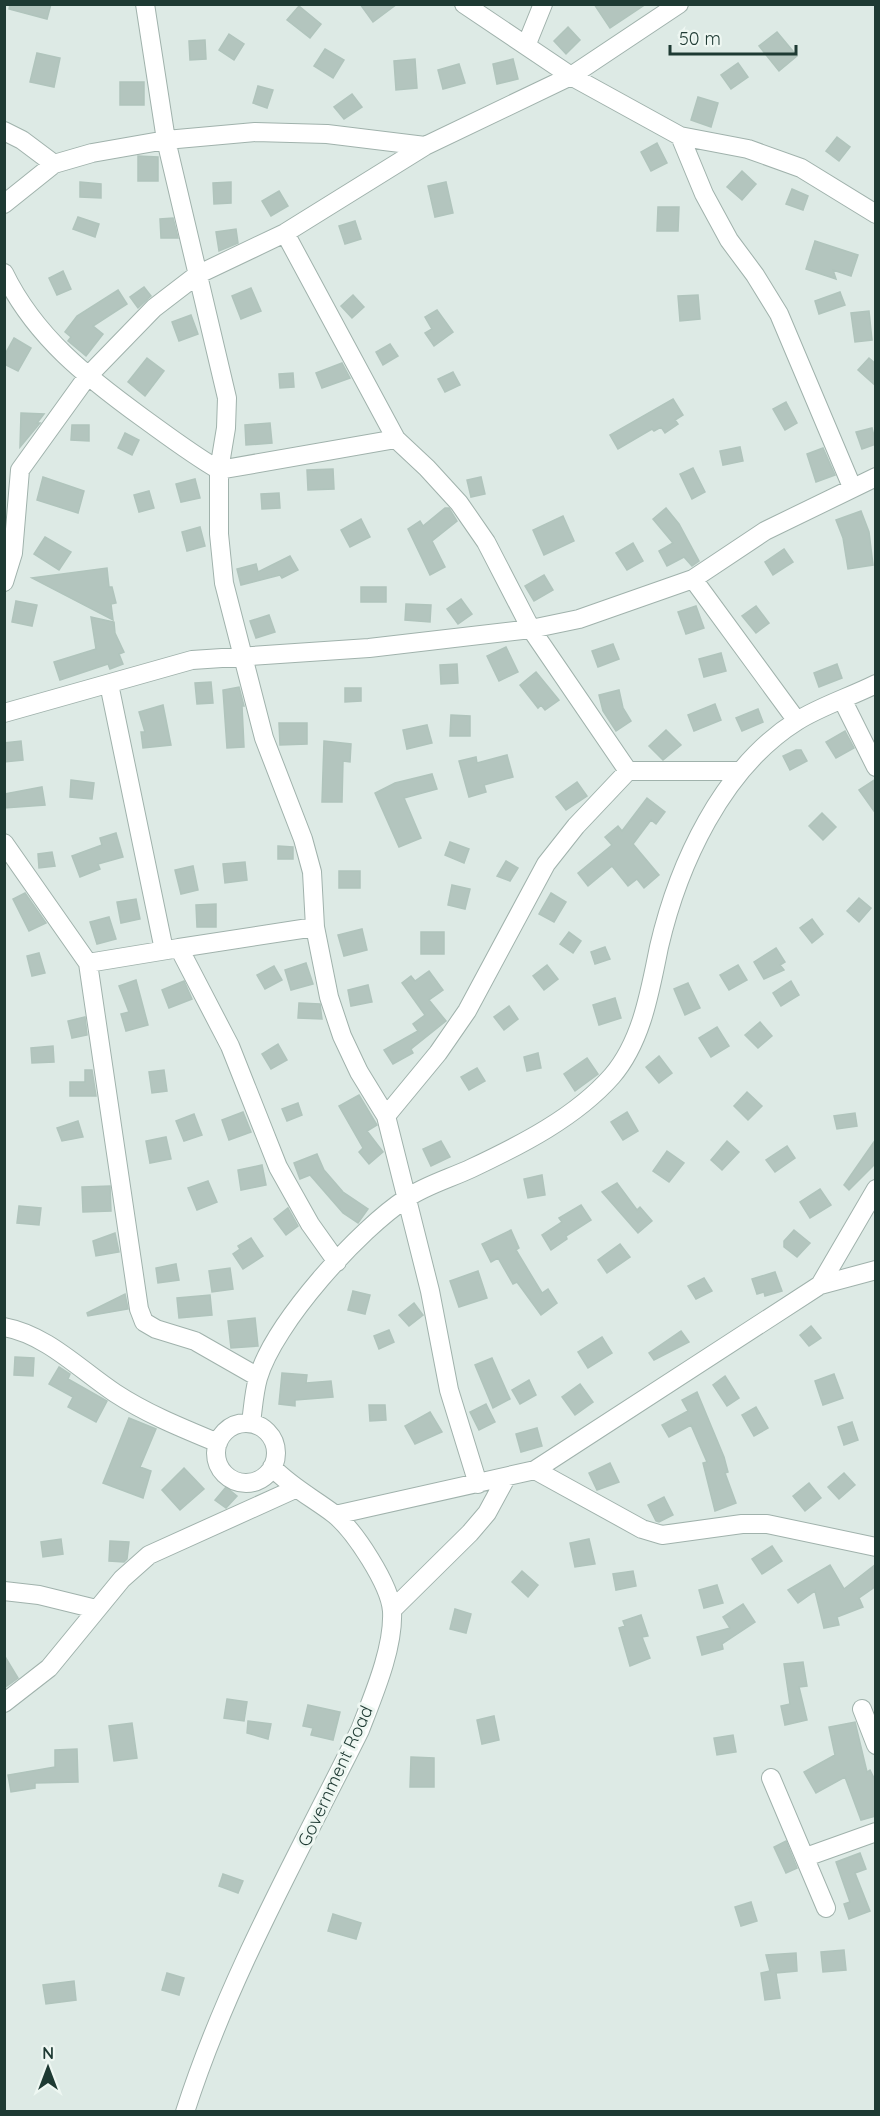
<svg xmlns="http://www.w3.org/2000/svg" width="880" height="2116" viewBox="0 0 880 2116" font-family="Quicksand,sans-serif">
	<rect width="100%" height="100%" fill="#ddeae5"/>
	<path fill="#b3c5be" stroke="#b0c4bc" stroke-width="1.5" d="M10 4H51L47 19 9 9Z
		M360 4H397L373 22Z
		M594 4H646L610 28Z
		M299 6 321 24 310 38 287 20Z
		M568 27 580 40 566 54 554 41Z
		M777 32 797 56 779 71 759 46Z
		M229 34 244 44 234 60 219 50Z
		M205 40 206 59 190 60 189 41Z
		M325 49 344 60 333 78 314 66Z
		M37 53 60 58 54 87 30 82Z
		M415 59 417 88 396 90 394 61Z
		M513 59 518 79 497 84 493 64Z
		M738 63 748 77 731 89 721 75Z
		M459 64 465 83 443 89 438 70Z
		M120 82H144V105H120Z
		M258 86 273 90 267 108 253 103Z
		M352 94 362 107 344 119 334 107Z
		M698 97 718 103 711 127 691 120Z
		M837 137 850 147 839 161 826 151Z
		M657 143 667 163 651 171 641 152Z
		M138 156 158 157V181H138Z
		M742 171 756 184 742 200 727 187Z
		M80 182 101 184V198L80 197Z
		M231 182V203L214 204 213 183Z
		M446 182 453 213 435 217 428 186Z
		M792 189 808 196 803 210 786 204Z
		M279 191 288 206 271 216 262 201Z
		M658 207H679L678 231H657Z
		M78 217 99 224 95 237 73 229Z
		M173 218 178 238H161L160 219Z
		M355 221 361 239 345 244 339 226Z
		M236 229 238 243 219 251 216 232Z
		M815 241 858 255 851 276 833 270 836 279 806 269Z
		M63 271 71 289 57 295 49 278Z
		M144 287 151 296 138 308 130 297Z
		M251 288 261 311 241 319 232 296Z
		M118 290 127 304 93 326 103 334 86 356 68 341 71 337 65 332 77 316Z
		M840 292 845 305 819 314 815 301Z
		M353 295 364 307 352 318 341 306Z
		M698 295 700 319 680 321 678 296Z
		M437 310 453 332 434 346 425 333 432 329 425 317Z
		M869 311 872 340 855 342 851 313Z
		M191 315 198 334 179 341 172 322Z
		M14 338 31 348 18 371 4 364V356Z
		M390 344 398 356 383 365 376 352Z
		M147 358 164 371 145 396 128 382Z
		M869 358 876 364V386L858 370Z
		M342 363 350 378 322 388 316 373Z
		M453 372 460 385 445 392 438 379Z
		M293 373 294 387 280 388 279 374Z
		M673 399 683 415 675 420 678 424 665 433 661 427 654 431 652 429 618 449 610 435Z
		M786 402 797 423 785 430 773 409Z
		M21 413 44 414 37 423H40L20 447Z
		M270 423 272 443 246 445 245 425Z
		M72 425H89V441L71 440Z
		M872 428 876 444 862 449 856 432Z
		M125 433 139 440 132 455 118 448Z
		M740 447 743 461 723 465 720 451Z
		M823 448 835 475 816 482 807 454Z
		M693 468 705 492 692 499 680 474Z
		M333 469 334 489 308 490 307 470Z
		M43 477 84 491 78 513 37 500Z
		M481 477 485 494 471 497 467 480Z
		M195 479 200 498 181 502 176 484Z
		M149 491 154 508 139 512 134 495Z
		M279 493 280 508 262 509 261 494Z
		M445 508H449L457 521 432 541 445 567 430 575 408 529 420 521 423 526Z
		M666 508 679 524 699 561 692 566 684 557 667 566 659 551 673 543 653 519Z
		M861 511 869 532 873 565 848 569 843 538 836 520Z
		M563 516 574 541 544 555 533 530Z
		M361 519 370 537 350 547 341 530Z
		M200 527 205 546 187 551 182 532Z
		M45 537 71 552 59 570 34 554Z
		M633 543 643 561 627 570 616 553Z
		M784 549 793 562 773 575 765 562Z
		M290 556 298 570 282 578 280 575 241 585 237 569 256 564 258 572Z
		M107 568 109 587H112L116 603 111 604 113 620 32 578Z
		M544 575 553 590 534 601 525 586Z
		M361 587H386V602H361Z
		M461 599 472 614 458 624 447 609Z
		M16 601 37 605 32 626 12 622Z
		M406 604 431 605 430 622 405 620Z
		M696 606 704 628 686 634 678 612Z
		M756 606 769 623 756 633 742 616Z
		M269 615 275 632 256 638 250 621Z
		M91 617 114 622 115 633 124 652 119 654 123 664 110 669 108 664 60 680 54 662 96 649Z
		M613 644 619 659 598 667 592 651Z
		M506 647 518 672 499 681 487 656Z
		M721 653 726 671 704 677 699 659Z
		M457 664 458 683 441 684 440 665Z
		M837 664 842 678 819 687 814 673Z
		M536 672 559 700 545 710 541 705 538 708 520 685Z
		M211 682 213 703 197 704 195 683Z
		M239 687 244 706H242L244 747 227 748 223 690Z
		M345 688H361V701L345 702Z
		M619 690 623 708 631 721 616 731 603 711 599 695Z
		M715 704 721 720 694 731 688 715Z
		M163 705 171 745 143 748 141 732H145L139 712Z
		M758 709 763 722 742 731 736 718Z
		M451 715 470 716V736H450Z
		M279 723H307V744L280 745Z
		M427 725 432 743 407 749 403 730Z
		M666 730 681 745 663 760 649 746Z
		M845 731 854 748 836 758 826 742Z
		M21 741 23 760 4 762V743Z
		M324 741 351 744 350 762 343 761 342 802H322Z
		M796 750H801L807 761 790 770 783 756Z
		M507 755 513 777 484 785 486 792 469 797 459 761 476 757 477 763Z
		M432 774 437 789 404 798 421 838 399 847 375 793 395 783Z
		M876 779V814L859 790Z
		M71 780 94 783 92 799 70 797Z
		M577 782 587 796 566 810 556 797Z
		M42 787 45 805 4 808V794Z
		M647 798 665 812 656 824 651 820 633 844 659 875 644 888 637 879 628 886 612 866 588 886 578 873 612 845 605 837 618 826 622 831Z
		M822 813 836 827 823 840 809 826Z
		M116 833 123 857 98 864 100 869 80 877 72 856 102 845 100 838Z
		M450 842 469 849 464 863 445 855Z
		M278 846 293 847V859H278Z
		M52 852 55 866 39 868 38 854Z
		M506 861 518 868 510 881 497 876Z
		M245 862 247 880 225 883 223 864Z
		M193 866 198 890 181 894 175 870Z
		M339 871H360V888H339Z
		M452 885 470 889 465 909 448 905Z
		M25 893 46 923 29 931 13 899Z
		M551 893 566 902 554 922 539 914Z
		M859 898 871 908 859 922 847 911Z
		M136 899 140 919 121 923 117 902Z
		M216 904V927H197L196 905Z
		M109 917 116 939 97 944 90 922Z
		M812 919 823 934 812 943 800 928Z
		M362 929 367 950 344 956 338 935Z
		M421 932H444V954H421Z
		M569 932 581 941 573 953 560 944Z
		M605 947 610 959 595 964 591 952Z
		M776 948 785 962 780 965 784 970 764 979 754 962Z
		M39 953 45 973 32 976 27 956Z
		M306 963 313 984 291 990 285 970Z
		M547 965 558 979 544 990 533 976Z
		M738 965 747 980 729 990 720 975Z
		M274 966 282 980 265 989 257 975Z
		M429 971 443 990 429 1000 446 1021 411 1049 413 1053 393 1064 384 1050 418 1031 413 1024 425 1015 402 983 411 976 415 981Z
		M136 980 148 1025 126 1031 121 1014 129 1012 119 986Z
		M184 981 192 999 169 1008 162 990Z
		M791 981 799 995 781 1006 773 993Z
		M688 983 700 1008 685 1015 674 989Z
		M368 985 372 1002 351 1006 348 990Z
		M615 998 621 1018 599 1025 593 1005Z
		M299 1003 320 1004 322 1019 298 1018Z
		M509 1006 518 1019 504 1030 494 1017Z
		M85 1017 87 1035 72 1038 68 1021Z
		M760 1022 772 1036 758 1048 745 1035Z
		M717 1027 729 1046 711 1057 699 1038Z
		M278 1044 287 1060 271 1069 262 1054Z
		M53 1046 54 1062 32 1063 31 1048Z
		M538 1053 541 1068 527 1071 524 1057Z
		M659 1056 672 1073 659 1083 646 1067Z
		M587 1058 598 1074 575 1091 564 1074Z
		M477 1068 485 1081 469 1090 461 1077Z
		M85 1070H92L96 1096H70V1082H85Z
		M164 1070 167 1091 152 1093 149 1072Z
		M747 1092 762 1106 748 1120 734 1106Z
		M359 1095 377 1125 367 1131 383 1152 369 1164 359 1152 363 1148 339 1106Z
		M298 1103 302 1115 287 1121 282 1109Z
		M243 1112 251 1132 229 1140 222 1120Z
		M627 1112 638 1131 623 1140 611 1122Z
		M855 1113 857 1126 837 1129 834 1116Z
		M194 1114 202 1135 184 1141 176 1121Z
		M78 1121 83 1137 62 1141 57 1128Z
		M166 1137 171 1159 150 1163 146 1141Z
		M876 1139V1163L849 1190 844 1185Z
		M441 1141 450 1157 431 1166 423 1149Z
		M727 1141 739 1152 722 1170 711 1160Z
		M787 1146 795 1158 775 1172 766 1160Z
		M667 1151 684 1163 669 1182 653 1171Z
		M317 1154 324 1170 343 1192 368 1209 358 1223 343 1213 310 1175 300 1179 294 1163Z
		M262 1165 266 1185 241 1190 238 1170Z
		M542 1175 545 1195 528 1198 524 1179Z
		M208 1181 217 1202 197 1210 188 1188Z
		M617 1183 637 1210 640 1207 652 1221 638 1233 602 1192Z
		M82 1187 110 1186 111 1211 83 1212Z
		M820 1189 831 1205 810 1218 800 1202Z
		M581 1205 591 1220 566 1236 567 1239 551 1250 542 1235 562 1222 559 1218Z
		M19 1206 41 1208 39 1225 17 1223Z
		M288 1208 298 1226 286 1235 274 1219Z
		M511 1230 519 1248 516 1250 542 1293 548 1289 557 1303 541 1315 517 1282 513 1284 498 1258 491 1262 482 1244Z
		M794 1230 810 1243 797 1257 784 1247V1241Z
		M115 1233 119 1252 96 1256 93 1241Z
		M251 1238 263 1256 243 1269 233 1254 240 1249 238 1246Z
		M620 1244 630 1257 607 1273 598 1260Z
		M176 1264 179 1280 158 1283 156 1268Z
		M230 1268 233 1289 212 1292 209 1271Z
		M478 1271 487 1298 459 1307 450 1281Z
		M775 1272 782 1291 765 1296 764 1292 757 1294 752 1279Z
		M704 1278 712 1291 696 1299 688 1286Z
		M353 1291 370 1295 365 1314 348 1310Z
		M125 1294 128 1309 88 1316 87 1313Z
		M210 1295 212 1315 179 1318 177 1298Z
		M414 1303 423 1315 409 1326 399 1315Z
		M255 1318 258 1346 231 1348 228 1321Z
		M811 1326 821 1338 809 1346 800 1335Z
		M389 1330 394 1342 379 1349 374 1336Z
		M681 1331 689 1342 654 1360 649 1353Z
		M602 1337 612 1353 588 1368 578 1352Z
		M15 1357 34 1358 33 1376 14 1375Z
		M492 1358 510 1399 493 1408 475 1365Z
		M59 1367 70 1374 68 1379 107 1401 96 1422 68 1407 73 1397 49 1384Z
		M282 1373 307 1375 306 1383 331 1381 333 1397 295 1400V1406L279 1404Z
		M834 1374 843 1398 823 1405 815 1381Z
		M725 1376 739 1398 727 1406 713 1385Z
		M529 1380 536 1395 520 1404 512 1390Z
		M580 1384 593 1402 575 1415 562 1397Z
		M697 1392 724 1457 728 1472 725 1473 736 1503 715 1511 703 1463 707 1462 691 1425 669 1437 662 1425 688 1411 682 1400Z
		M486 1404 495 1422 479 1430 470 1412Z
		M369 1405H385L386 1420 370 1421Z
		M756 1407 768 1428 754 1436 742 1415Z
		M430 1412 442 1432 415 1444 405 1426Z
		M129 1418 156 1429 140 1467 151 1471 143 1498 103 1483Z
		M852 1422 858 1440 844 1445 838 1427Z
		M537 1428 542 1446 521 1452 516 1434Z
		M610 1463 619 1482 597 1490 589 1473Z
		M184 1468 204 1489 180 1510 162 1490Z
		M844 1473 855 1485 839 1499 828 1487Z
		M809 1483 821 1498 805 1511 793 1496Z
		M226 1487 237 1496 226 1508 215 1500Z
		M664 1497 673 1515 659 1522 656 1521 648 1505Z
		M61 1539 63 1554 43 1557 41 1542Z
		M589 1539 595 1564 575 1567 570 1543Z
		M110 1541 129 1542 127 1559 124 1562 109 1561Z
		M772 1546 782 1561 762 1574 752 1559Z
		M876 1564V1586L859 1598 863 1607 837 1617 839 1625 824 1628 815 1591 798 1603 788 1590 830 1565 844 1589Z
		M522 1571 538 1585 528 1597 512 1582Z
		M633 1571 636 1586 616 1590 613 1574Z
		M717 1585 723 1603 704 1608 699 1590Z
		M743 1604 755 1622 722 1644 723 1649 702 1655 697 1637 730 1628 723 1617Z
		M455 1609 471 1614 466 1633 450 1629Z
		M641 1615 648 1636 642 1637 650 1658 630 1666 619 1628 625 1626 623 1621Z
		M4 1655 18 1678 4 1688Z
		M803 1662 807 1686 799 1687 807 1720 785 1725 781 1706 790 1704 784 1664Z
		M227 1699 247 1702 244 1721 224 1718Z
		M308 1705 340 1712 333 1740 311 1735 313 1728 303 1726Z
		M494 1716 499 1740 482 1744 477 1720Z
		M248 1721 271 1724 268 1739 247 1733Z
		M855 1722 867 1772 870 1770 876 1782V1816L861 1820 845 1777 816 1793 804 1772 835 1755 829 1727Z
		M132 1723 137 1758 114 1761 109 1726Z
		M733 1735 736 1752 717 1755 714 1738Z
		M77 1749 78 1782 35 1783V1788L11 1792 8 1775 55 1767V1750Z
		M411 1757 434 1758V1787H410Z
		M786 1841 797 1868 786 1873 774 1847Z
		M860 1853 866 1869 855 1873 870 1911 849 1919 844 1904 850 1902 836 1862Z
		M223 1874 243 1881 238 1893 219 1886Z
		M751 1902 757 1921 741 1926 735 1907Z
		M333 1914 361 1923 356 1939 328 1931Z
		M844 1950 846 1970 823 1972 821 1952Z
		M796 1953 797 1971 776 1973 780 1998 765 2000 761 1973 770 1971 766 1955Z
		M167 1973 184 1978 179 1995 162 1990Z
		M74 1981 76 2000 46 2004 43 1985Z"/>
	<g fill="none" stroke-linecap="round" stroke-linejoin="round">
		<g stroke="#a0b2ac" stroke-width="20">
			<path id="minor" d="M145 4 166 140 227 398 226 428 219 470V534L224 583 264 738 303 839 312 872 315 927 329 997 342 1036 359 1072 386 1116 430 1291 449 1390 478 1484
				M464 4 571 76 680 136 748 149 801 168 876 214
				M526 46 543 4
				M4 131 22 140 54 164
				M680 136 704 194 729 240 755 275 779 314 852 487
				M4 204 54 164 92 153 166 140 255 132 327 134 425 146
				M285 233 396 439
				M4 273C35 337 88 378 143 418 168 436 193 455 219 470L396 439 427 468 459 503 486 542 531 629 628 771
				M693 579 797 721
				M4 582 13 553 20 470 87 377 154 308 197 275 285 233 425 146 571 76 679 4
				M109 684 164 950
				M843 701 876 767
				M4 713 192 660 369 648 531 629 579 619 693 579 765 531 876 477
				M4 843 88 963 139 1309 144 1322 156 1329 195 1341 258 1377
				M179 948 315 927
				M88 963 179 948 230 1046 278 1167 310 1224 337 1262
				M386 1116 438 1053 467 1011 546 864 576 826 628 771H739
				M820 1285 876 1270
				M4 1327C47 1335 79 1369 115 1393 147 1414 182 1428 218 1443
				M251 1423C253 1408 254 1392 258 1378 274 1323 359 1229 407 1198 426 1185 451 1178 472 1168 521 1145 576 1117 612 1076 642 1041 650 991 659 947 678 865 722 768 797 721 821 706 850 697 876 684
				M216 1453a30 30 0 1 1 60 0a30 30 0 1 1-60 0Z
				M535 1470 642 1529 662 1535 742 1524H767L876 1547
				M335 1515 535 1470 820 1285 876 1189
				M4 1591 39 1595 96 1609
				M392 1610 470 1533 487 1513 506 1478
				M4 1703 49 1668 122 1579 149 1555 295 1489
				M862 1709 876 1745
				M771 1778 826 1908
				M806 1857 876 1832
				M185 2112C228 1978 298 1855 360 1730 373 1696 394 1648 392 1611 390 1585 355 1531 334 1514 313 1498 291 1487 272 1467"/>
		</g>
		<use href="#minor" stroke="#fff" stroke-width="18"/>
	</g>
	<g text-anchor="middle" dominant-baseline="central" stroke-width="6" stroke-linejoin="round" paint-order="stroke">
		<g font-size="18" fill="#1e3a33" stroke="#eef7f2">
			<text transform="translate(335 1776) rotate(-65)">Government Road</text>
		</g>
	</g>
	<rect width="880" height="2116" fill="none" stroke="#1e3a33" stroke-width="12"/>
	<g transform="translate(48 2068)" stroke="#eef7f2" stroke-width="4.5" paint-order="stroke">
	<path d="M0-4.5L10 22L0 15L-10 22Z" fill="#1e3a33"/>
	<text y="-9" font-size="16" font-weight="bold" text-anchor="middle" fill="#1e3a33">N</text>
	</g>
	<path d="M670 45v9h126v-9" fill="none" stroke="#1e3a33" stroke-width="3"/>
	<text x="679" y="45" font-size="18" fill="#1e3a33" stroke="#eef7f2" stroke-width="4.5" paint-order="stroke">50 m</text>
</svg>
